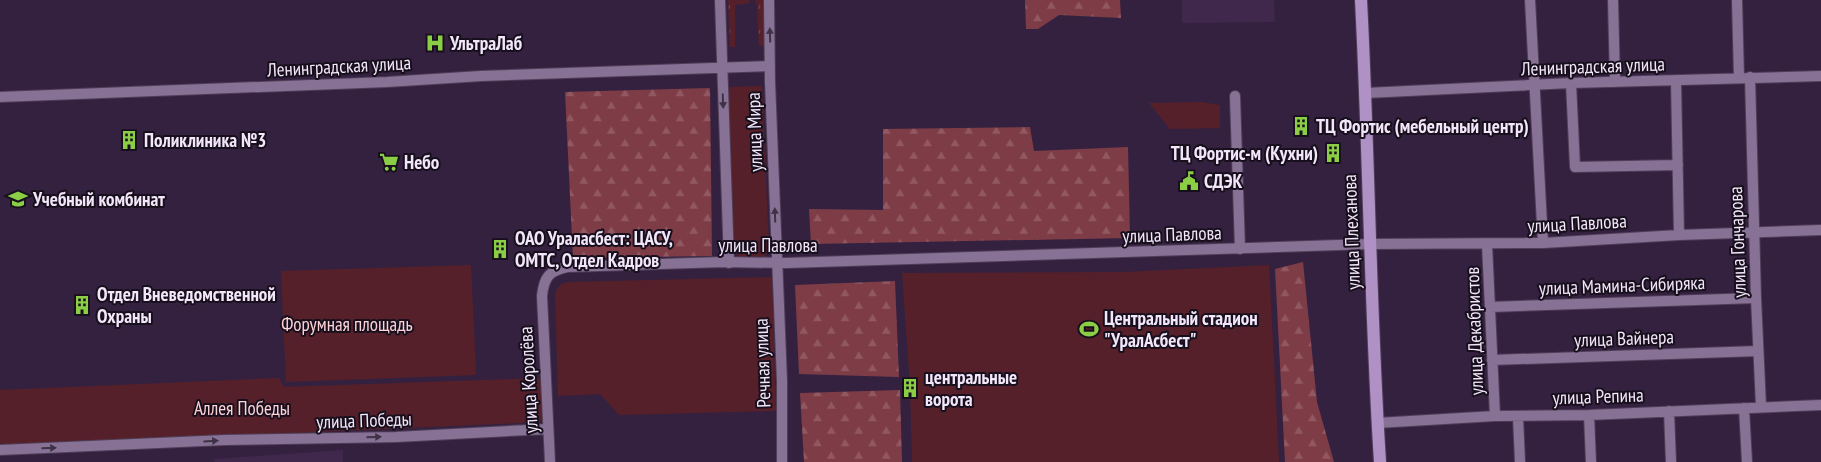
<svg xmlns="http://www.w3.org/2000/svg" width="1821" height="462" viewBox="0 0 1821 462" font-family="'PT Sans Narrow',sans-serif">
	<defs>
		<pattern id="grass-tufts" width="24" height="20" patternUnits="userSpaceOnUse" patternTransform="scale(1.25)"><rect width="24" height="20" fill="#56202a"/><path d="M3 7l-1-3M5 7V3M7 7l1-3M15 17l-1-3M17 17v-4M19 17l1-3" fill="none" stroke="#6f404a"/></pattern>
		<pattern id="forest-firs" width="22" height="20" patternUnits="userSpaceOnUse" patternTransform="scale(1.25)"><rect width="22" height="20" fill="#7e3c46"/><path d="M5 1l3.5 6h-7zM16 11l3.5 6h-7z" fill="#915862"/></pattern>
	</defs>
	<rect width="100%" height="100%" fill="#34213f"/>
	<path fill="#3f284c" d="M1182 0H1274L1275 22 1182 23Z
		M343 450V462H215L214 459Z"/>
	<path fill="url(#grass-tufts)" d="M728 0H749V3L735 5V47H730Z
		M756 0H764L766 46H759L757 4H756Z"/>
	<path fill="url(#forest-firs)" d="M1025 0H1120L1121 18 1059 15 1038 29H1026Z
		M710 88 712 256 573 258 565 92Z
		M1030 127 1034 151 1128 147 1130 238 811 244 809 209 883 210V129Z
		M1303 262 1317 402 1334 462H1285L1275 269Z
		M895 281 899 377 799 374 795 285Z
		M900 390 902 462H804L800 393Z"/>
	<path fill="#56202a" d="M762 86 769 249 763 259 741 260 734 250 728 87Z
		M1201 102 1220 105V128L1170 129 1149 103Z
		M471 265 476 375 286 382 281 271Z
		M1269 265 1279 462H912L910 385 902 273 1124 272Z
		M772 277 776 411 619 415 600 394 558 396 555 292 560 285 567 282Z
		M279 378 284 387 541 378 543 422 0 446V390Z"/>
	<g fill="none" stroke-linecap="round" stroke-linejoin="round">
		<g stroke="#4f3e58" stroke-width="12">
			<path id="minor" d="M720 0 729 263
				M769 0 770 82 782 381V462
				M1530 0 1543 243
				M1613 0 1615 82
				M1737 0 1739 78
				M1750 77 1756 298 1761 406
				M1676 81 1679 235
				M1571 83 1575 167 1678 165
				M1366 93 1571 83 1821 76
				M1235 96 1240 249
				M0 97 387 82 481 76 770 66
				M1487 244 1495 416
				M1490 307 1756 298
				M1492 360 1758 351
				M1744 408 1747 462
				M1669 411 1671 462
				M1589 415 1591 462
				M1518 417 1520 462
				M1377 423 1495 416 1589 415 1821 405
				M0 450 225 440 396 437 548 429
				M550 462 542 296C544 277 549 271 567 267L723 262 786 263 1370 244 1543 243 1679 235 1821 230"/>
		</g>
		<g stroke="#4f3e58" stroke-width="14">
			<path id="major" d="M1361 0C1369 154 1370 308 1380 462"/>
		</g>
		<use href="#minor" stroke="#877295" stroke-width="10"/>
		<use href="#major" stroke="#b091c5" stroke-width="12"/>
	</g>
	<defs><path id="oneway-solid" d="M-6-.8H1V-3.2L6.5 0L1 3.2V.8H-6Z" transform="scale(1.25)"/></defs>
	<g fill="#3e3246">
		<use href="#oneway-solid" transform="translate(770 35) rotate(-92)"/>
		<use href="#oneway-solid" transform="translate(723 101) rotate(88)"/>
		<use href="#oneway-solid" transform="translate(775 215) rotate(-92)"/>
		<use href="#oneway-solid" transform="translate(374 437) rotate(-1)"/>
		<use href="#oneway-solid" transform="translate(211 441) rotate(-3)"/>
		<use href="#oneway-solid" transform="translate(49 448) rotate(-2)"/>
	</g>
	<defs>
		<g id="hospital-bare" transform="scale(1.5)"><path d="M-5-5h3v3.5h4V-5h3V5h-3V1.5h-4V5h-3Z" fill="#8bce46" stroke="#170f1c" stroke-width="2.5" paint-order="stroke"/></g>
		<g id="building-bare" transform="scale(1.5)"><path d="M-4-6H4V6H1V3H-1V6H-4ZM-2.5-4.3h1.7v1.8h-1.7ZM.8-4.3h1.7v1.8H.8ZM-2.5-1h1.7V.8h-1.7ZM.8-1h1.7V.8H.8Z" fill="#8bce46" stroke="#170f1c" stroke-width="2.5" paint-order="stroke"/></g>
		<g id="supermarket-bare" transform="scale(1.5)"><path d="M-6-5.5h2.5l.6 2H6L4.5 2H-2.5L-4.4-4H-6ZM-1.5 3.2a1.3 1.3 0 1 0 .1 0ZM3 3.2a1.3 1.3 0 1 0 .1 0Z" fill="#8bce46" stroke="#170f1c" stroke-width="2.5" paint-order="stroke"/></g>
		<g id="civic-bare" transform="scale(1.5)"><path d="M-.6-6.5H3V-4.5H.6V-3L4-1V1h2V6H-6V1h2V-1L-.6-3ZM-1.2 2.5V6h2.4V2.5Z" fill="#8bce46" stroke="#170f1c" stroke-width="2.5" paint-order="stroke"/></g>
		<g id="university-bare" transform="scale(1.5)"><path d="M0-5L7-2L0 1L-7-2ZM-4 1L0 2.5L4 1V4Q0 6-4 4Z" fill="#8bce46" stroke="#170f1c" stroke-width="2.5" paint-order="stroke"/></g>
		<g id="stadium-bare" transform="scale(1.5)"><path d="M0-5a6.5 5 0 1 0 0 10a6.5 5 0 1 0 0-10ZM-3.5-1.8h7v3.6h-7Z" fill="#8bce46" stroke="#170f1c" stroke-width="2.5" paint-order="stroke"/></g>
	</defs>
	<g fill-rule="evenodd">
		<use href="#hospital-bare" x="435" y="43"/>
		<use href="#building-bare" x="1301" y="126"/>
		<use href="#building-bare" x="129" y="140"/>
		<use href="#building-bare" x="1333" y="153"/>
		<use href="#supermarket-bare" x="389" y="162"/>
		<use href="#civic-bare" x="1189" y="181"/>
		<use href="#university-bare" x="18" y="199"/>
		<use href="#building-bare" x="500" y="249"/>
		<use href="#building-bare" x="82" y="305"/>
		<use href="#stadium-bare" x="1089" y="329"/>
		<use href="#building-bare" x="910" y="388"/>
	</g>
	<g text-anchor="middle" dominant-baseline="central" stroke-width="4" stroke-linejoin="round" paint-order="stroke">
		<g font-size="19" font-weight="bold" fill="#f2e6fa" stroke="#170f1c" text-anchor="start">
			<text x="450" y="43">УльтраЛаб</text>
			<text x="1316" y="126">ТЦ Фортис (мебельный центр)</text>
			<text x="144" y="140">Поликлиника №3</text>
			<text x="1318" y="153" text-anchor="end">ТЦ Фортис-м (Кухни)</text>
			<text x="404" y="162">Небо</text>
			<text x="1204" y="181">СДЭК</text>
			<text x="33" y="199">Учебный комбинат</text>
			<text x="515" y="238">ОАО Ураласбест: ЦАСУ,<tspan x="515" dy="22">ОМТС, Отдел Кадров</tspan></text>
			<text x="97" y="294">Отдел Вневедомственной<tspan x="97" dy="22">Охраны</tspan></text>
			<text x="1104" y="318">Центральный стадион<tspan x="1104" dy="22">"УралАсбест"</tspan></text>
			<text x="925" y="377">центральные<tspan x="925" dy="22">ворота</tspan></text>
		</g>
		<g font-size="19" fill="#f2e6fa" stroke="#170f1c">
			<text transform="translate(339 66) rotate(-3)">Ленинградская улица</text>
			<text transform="translate(1593 66) rotate(-2)">Ленинградская улица</text>
			<text transform="translate(754 132) rotate(-92)">улица Мира</text>
			<text transform="translate(1577 223) rotate(-3)">улица Павлова</text>
			<text transform="translate(1351 232) rotate(-92)">улица Плеханова</text>
			<text transform="translate(1172 234) rotate(-2)">улица Павлова</text>
			<text transform="translate(1737 242) rotate(-92)">улица Гончарова</text>
			<text x="768" y="245">улица Павлова</text>
			<text transform="translate(1622 285) rotate(-2)">улица Мамина-Сибиряка</text>
			<text transform="translate(1474 331) rotate(-92)">улица Декабристов</text>
			<text transform="translate(1624 338) rotate(-2)">улица Вайнера</text>
			<text transform="translate(762 363) rotate(-92)">Речная улица</text>
			<text transform="translate(528 380) rotate(-93)">улица Королёва</text>
			<text transform="translate(1598 396) rotate(-2)">улица Репина</text>
			<text transform="translate(364 420) rotate(-2)">улица Победы</text>
		</g>
		<g font-size="19" fill="#fdd2d6" stroke="#170f1c">
			<text x="347" y="324">Форумная площадь</text>
			<text x="242" y="408">Аллея Победы</text>
		</g>
	</g>
</svg>
